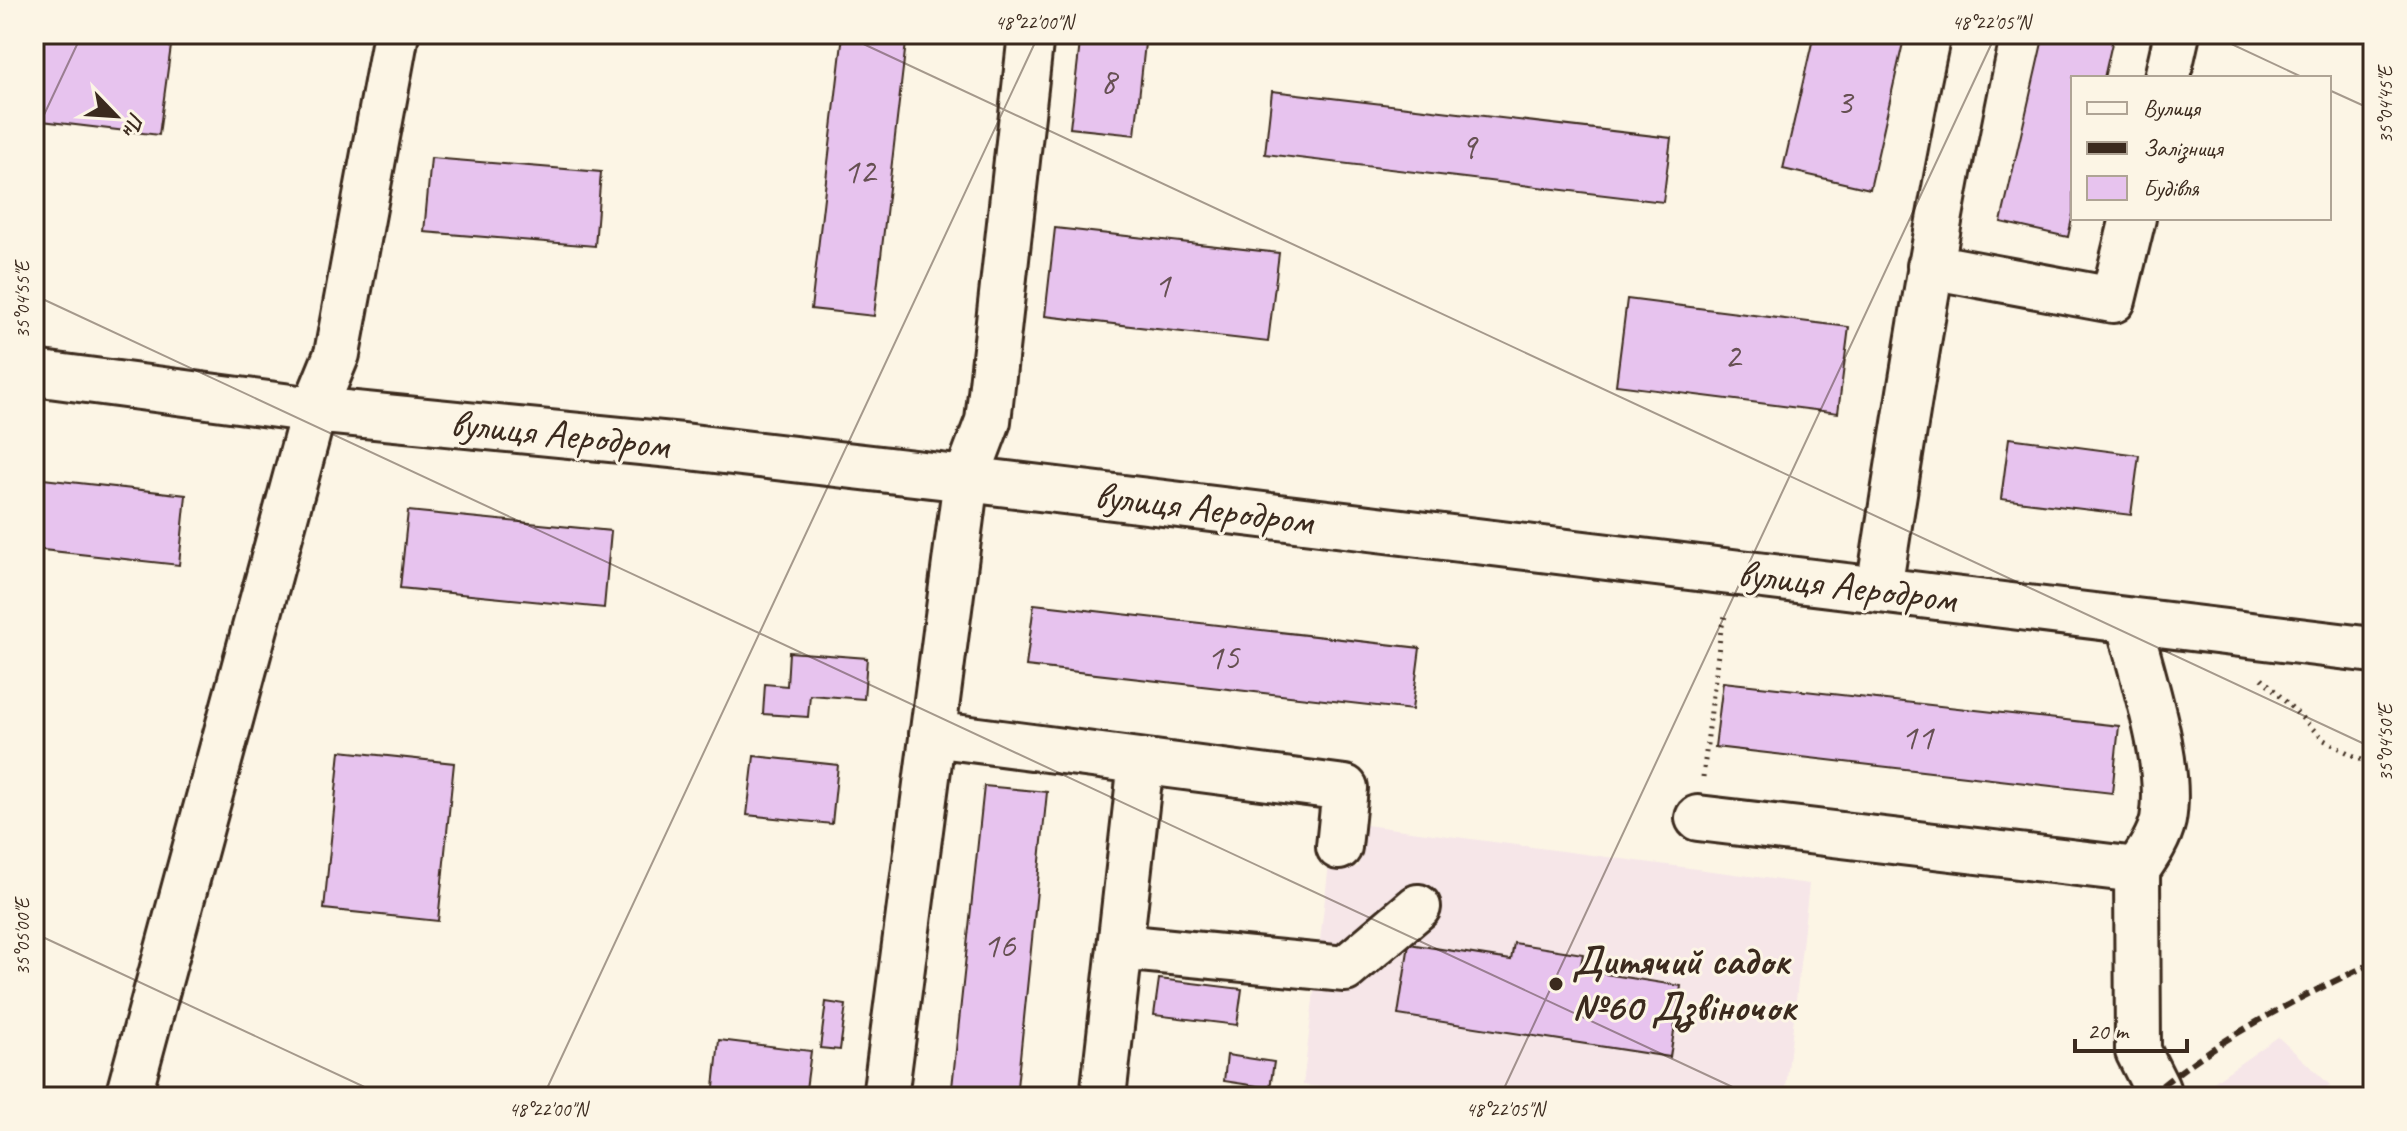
<svg xmlns="http://www.w3.org/2000/svg" width="2407" height="1131" viewBox="0 0 2407 1131" font-family="Caveat,sans-serif">
	<rect width="100%" height="100%" fill="#fcf5e5"/>
	<filter id="ink" filterUnits="userSpaceOnUse"><feTurbulence type="fractalNoise" baseFrequency=".0125" numOctaves="2"/><feDisplacementMap in="SourceGraphic" scale="16" xChannelSelector="R" yChannelSelector="G"/><feConvolveMatrix kernelMatrix="1 2 1 2 8 2 1 2 1" color-interpolation-filters="sRGB"/></filter>
	<g filter="url(#ink)">
		<path fill="#f6e6e8" d="M1366 825 1809 884 1785 1097H1402L1303 1085 1329 864 1358 867Z
			M2278 1037 2330 1085 2319 1097H2192Z"/>
		<path fill="#e7c3ee" stroke="#3b2a1e" stroke-width="2" d="M34 34H75L171 46 159 135 34 120Z
			M843 34H907L874 316 811 309Z
			M1081 34H1146L1135 135 1070 128Z
			M1814 34H1905L1870 189 1783 169Z
			M2044 34H2114L2104 78H2073V214L2068 237 2001 222Z
			M1272 91 1671 138 1663 202 1265 154Z
			M431 158 601 172 595 246 424 232Z
			M1055 228 1279 253 1268 342 1045 316Z
			M1627 299 1849 327 1838 413 1616 385Z
			M2009 438 2139 455 2131 515 2001 499Z
			M34 478 186 495 179 565 34 549Z
			M408 511 611 531 604 608 400 588Z
			M1034 604 1420 648 1412 710 1026 666Z
			M789 652 867 658 864 699 810 695 808 717 763 714 765 684 787 686Z
			M1723 682 2119 726 2112 793 1715 747Z
			M340 751 454 763 438 921 324 909Z
			M754 756 838 765 832 824 747 815Z
			M984 786 1047 792 1016 1097H951Z
			M1514 943 1583 954 1580 970 1681 986 1670 1057 1398 1015 1409 944 1511 960Z
			M1159 979 1242 989 1237 1025 1154 1015Z
			M826 1002 846 1005 840 1050 820 1048Z
			M719 1040 811 1051 805 1097H713Z
			M1227 1055 1274 1062 1270 1088 1224 1081Z"/>
		<g fill="none" stroke-linecap="round" stroke-linejoin="round">
			<g stroke="#3b2a1e" stroke-width="50">
				<path id="minor" d="M2167 78 2177 34
					M1930 266 2113 300 2133 218
					M34 373 314 410 682 446 966 479 2373 650
					M1879 589C1908 403 1936 218 1976 34
					M2128 620C2142 676 2173 764 2163 820 2159 838 2147 855 2137 870L2138 1051 2157 1089 2154 1097
					M932 734 1345 788 1339 847
					M1698 818 2137 870
					M1120 947 1345 969 1418 907
					M128 1097 314 410 337 354 396 34
					M885 1097 966 479 988 421 1031 34
					M1103 1097 1141 762"/>
			</g>
			<path stroke="#3b2a1e" stroke-width="5" stroke-dasharray="2 6" stroke-linecap="butt" d="M2262 678 2324 740 2373 766
				M1703 777 1721 629 1726 613"/>
			<use href="#minor" stroke="#fcf5e5" stroke-width="44"/>
			<path stroke="#3b2a1e" stroke-width="6" stroke-dasharray="12 6" stroke-linecap="butt" d="M2148 1097C2215 1040 2293 1000 2373 963"/>
		</g>
	</g>
	<path fill="none" stroke="#3b2a1e" stroke-width="2" stroke-opacity="0.45" d="M842 34 2373 748M2210 34 2304 78M2329 90 2373 110M34 136 82 34M34 295 1754 1097M34 933 386 1097M543 1097 1039 34M1500 1097 1996 34"/>
	<circle fill="#3b2a1e" stroke="#fcf5e5" stroke-width="3" cx="1556" cy="984" r="8"/>
	<g text-anchor="middle" dominant-baseline="central" stroke-width="6" stroke-linejoin="round" paint-order="stroke">
		<g font-size="36" fill="#665052">
			<text x="1108" y="81">8</text>
			<text x="1844" y="102">3</text>
			<text x="1468" y="146">9</text>
			<text x="859" y="171">12</text>
			<text x="1162" y="285">1</text>
			<text x="1732" y="356">2</text>
			<text x="1223" y="657">15</text>
			<text x="1917" y="737">11</text>
			<text x="999" y="945">16</text>
		</g>
		<g font-size="40" fill="#3b2a1e" stroke="#fcf5e5">
			<text transform="translate(560 434) rotate(6)">вулиця Аеродром</text>
			<text transform="translate(1204 508) rotate(7)">вулиця Аеродром</text>
			<text transform="translate(1847 586) rotate(7)">вулиця Аеродром</text>
		</g>
		<g font-size="40" font-weight="bold" fill="#3b2a1e" stroke="#fcf5e5" text-anchor="start">
			<text x="1572" y="961">Дитячий садок<tspan x="1572" dy="46">№60 Дзвіночок</tspan></text>
		</g>
	</g>
	<rect width="2407" height="1131" fill="none" stroke="#fcf5e5" stroke-width="88"/>
	<rect x="2071" y="76" width="260" height="144" fill="#fcf5e5" stroke="#afa495" stroke-width="2"/>
	<rect x="2087" y="102" width="40" height="12" fill="#fcf5e5" stroke="#afa495" stroke-width="2"/>
	<text x="2143" y="116" font-size="24" fill="#3b2a1e">Вулиця</text>
	<rect x="2087" y="142" width="40" height="12" fill="#3b2a1e" stroke="#afa495" stroke-width="2"/>
	<text x="2143" y="156" font-size="24" fill="#3b2a1e">Залізниця</text>
	<rect x="2087" y="176" width="40" height="24" fill="#e7c3ee" stroke="#afa495" stroke-width="2"/>
	<text x="2143" y="196" font-size="24" fill="#3b2a1e">Будівля</text>
	<g transform="translate(116 116) rotate(115)" stroke="#fcf5e5" stroke-width="6" paint-order="stroke">
	<path d="M0-6L14 30L0 20L-14 30Z" fill="#3b2a1e"/>
	<text y="-12" font-size="22" font-weight="bold" text-anchor="middle" fill="#3b2a1e">Пн</text>
	</g>
	<path d="M2075 1039v12h112v-12" fill="none" stroke="#3b2a1e" stroke-width="4"/>
	<text x="2087" y="1039" font-size="24" fill="#3b2a1e" stroke="#fcf5e5" stroke-width="6" paint-order="stroke">20 m</text>
	<rect x="44" y="44" width="2319" height="1043" fill="none" stroke="#3b2a1e" stroke-width="3"/>
	<g font-size="20" text-anchor="middle" fill="#3b2a1e">
		<text x="1034" y="29">48°22'00"N</text>
		<text x="1991" y="29">48°22'05"N</text>
		<text transform="translate(2385 105) rotate(-90)" y="7">35°04'45"E</text>
		<text transform="translate(22 300) rotate(-90)" y="7">35°04'55"E</text>
		<text transform="translate(2385 743) rotate(-90)" y="7">35°04'50"E</text>
		<text transform="translate(22 937) rotate(-90)" y="7">35°05'00"E</text>
		<text x="548" y="1116">48°22'00"N</text>
		<text x="1505" y="1116">48°22'05"N</text>
	</g>
</svg>
